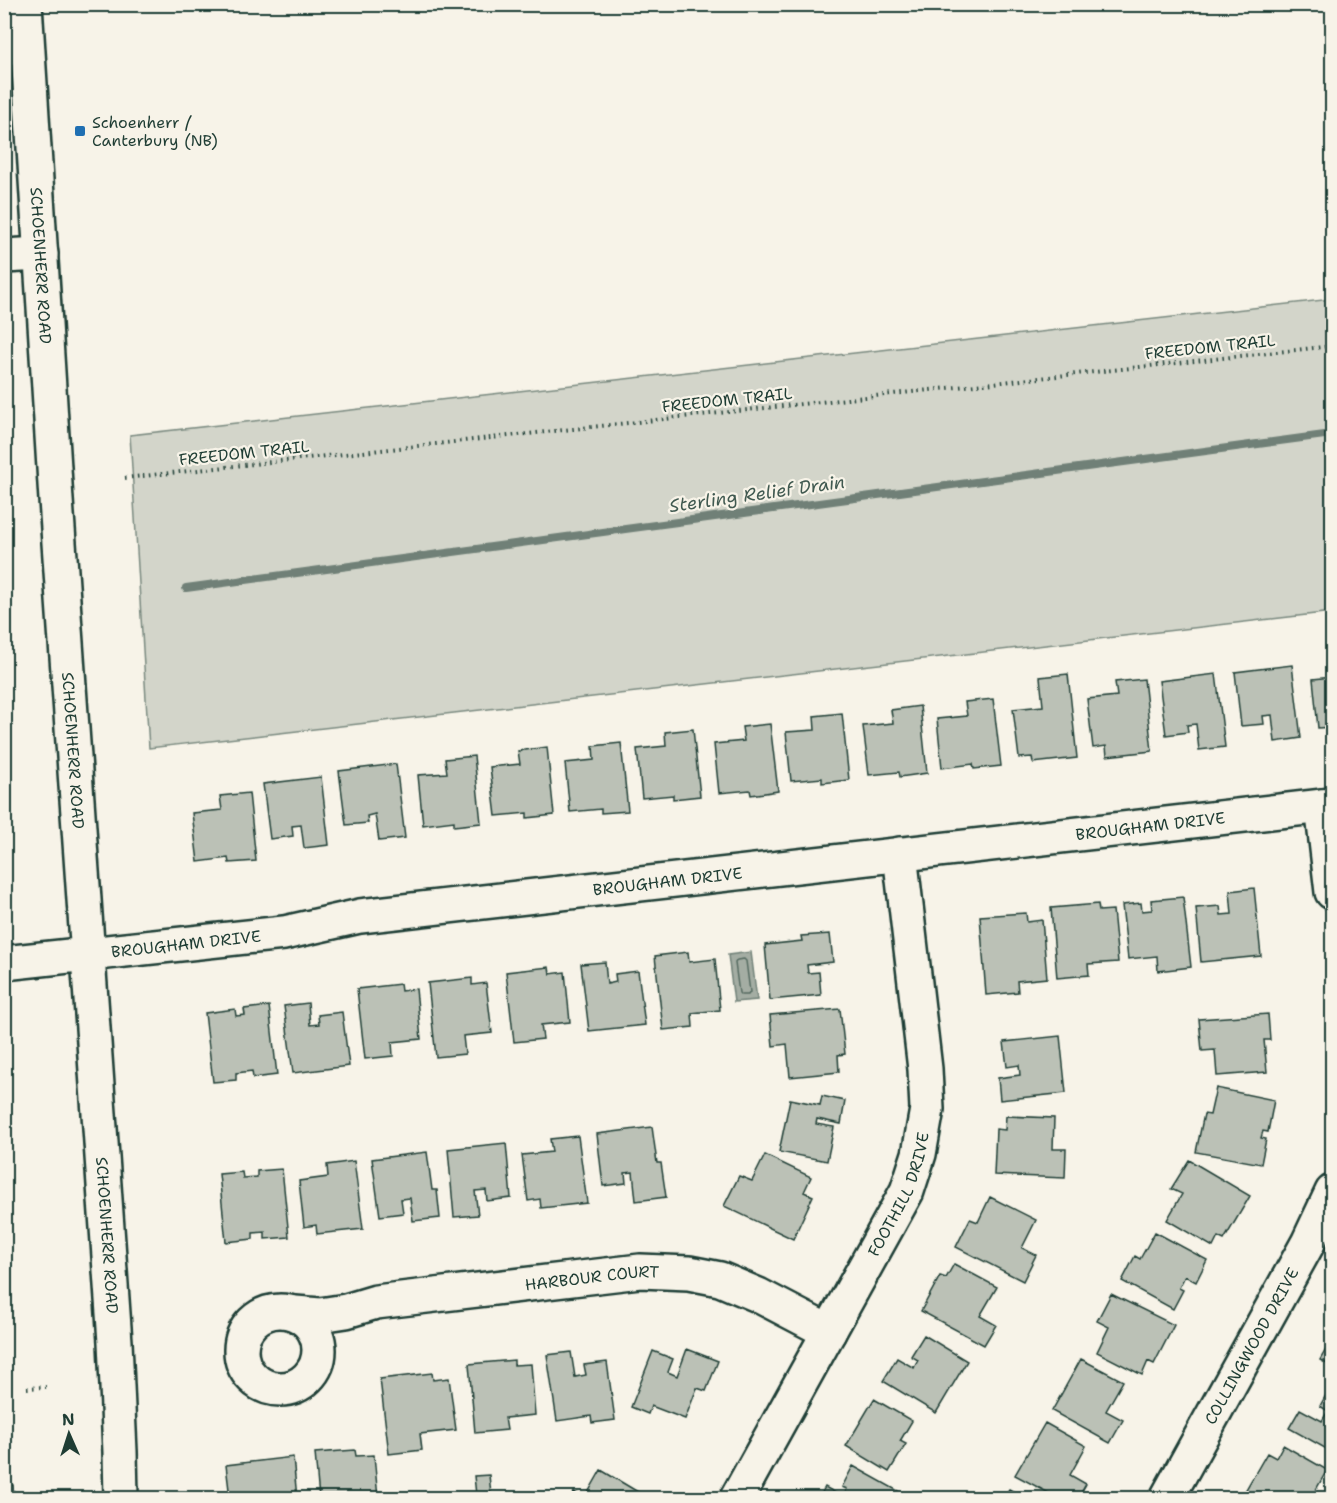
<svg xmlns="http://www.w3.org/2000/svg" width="1337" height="1503" viewBox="0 0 1337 1503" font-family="'Shantell Sans',sans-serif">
	<rect width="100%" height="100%" fill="#f7f3e8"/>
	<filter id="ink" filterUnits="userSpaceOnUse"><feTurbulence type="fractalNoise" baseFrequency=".0167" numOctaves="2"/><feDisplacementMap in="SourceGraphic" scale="12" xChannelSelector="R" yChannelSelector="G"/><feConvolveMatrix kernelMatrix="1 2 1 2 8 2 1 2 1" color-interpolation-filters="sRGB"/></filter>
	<g filter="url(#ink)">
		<path fill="#d3d5ca" stroke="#79897f" stroke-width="1.5" d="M1332 299V612L149 748 130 435Z"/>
		<path fill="#a4ada3" stroke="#6f8077" stroke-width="1.5" d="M751 952 757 1000 734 1002 728 955Z"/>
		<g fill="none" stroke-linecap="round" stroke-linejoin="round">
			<path stroke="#546a60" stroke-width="1.5" d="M737 960 744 959 746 961 750 992 748 995H741L739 993 735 963Z"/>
			<path stroke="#6f8077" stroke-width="8" d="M186 588 1332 434"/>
		</g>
		<path fill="#bbc1b6" stroke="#1f3d34" stroke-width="1.5" d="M1292 665 1301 738 1275 742 1272 715 1263 716 1264 724 1241 726 1235 672Z
			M1068 674 1077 758 1033 763 1032 757 1019 758 1013 709 1043 706 1040 677Z
			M1216 674 1225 747 1199 750 1196 724 1187 725 1188 732 1166 735 1159 681Z
			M1332 677V727L1318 728 1313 679Z
			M1144 679 1152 751 1107 756 1106 746 1093 748 1087 699 1117 696 1115 682Z
			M993 699 1001 766 974 769 973 764 942 768 937 719 967 716 965 702Z
			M920 706 927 773 900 777 899 772 869 775 863 726 893 723 891 710Z
			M842 713 849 780 822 783V778L791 781 786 732 815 730 814 716Z
			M770 724 778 791 751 795 750 790 719 793 714 744 744 741 742 727Z
			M693 729 700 796 673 799V795L642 798 637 749 666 746 665 732Z
			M621 743 628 811 601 813V809L570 812 565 763 594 760 593 746Z
			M547 747 554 815 527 818V813L496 816 490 767 520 764 518 751Z
			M474 756 481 823 454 826V821L423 825 418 775 447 773 445 759Z
			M396 764 405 838 379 841 375 814 367 816 368 823 346 825 339 771Z
			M321 777 329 845 304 848 301 825 292 826 293 836 270 839 263 784Z
			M249 793 256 861 229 863 228 858 198 862 192 813 222 810 220 796Z
			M1254 888 1261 956 1201 962 1196 908 1220 906 1221 915 1232 914 1230 891Z
			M1183 897 1191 967 1158 971 1157 956 1128 959 1122 905 1141 903 1142 911 1152 910 1151 900Z
			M1098 904 1099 911 1113 910 1118 962 1088 964 1089 975 1057 978 1051 908Z
			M1026 913 1027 922 1042 920 1047 978 1017 981 1018 992 986 995 980 916Z
			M830 934 833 962 807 965 808 973 819 972 821 995 770 1000 765 945 802 941 801 936Z
			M688 952 689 962 715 959 720 1010 692 1013 693 1027 663 1030 655 956Z
			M605 962 607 984 616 982 615 974 638 971 645 1025 589 1031 581 964Z
			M549 967 550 974 565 972 570 1022 541 1025 543 1039 514 1042 506 972Z
			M472 978V985L486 983 492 1033 463 1036 465 1054 436 1057 428 983Z
			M400 984 401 991 416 989 421 1039 392 1042 393 1056 365 1059 357 989Z
			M308 1003 310 1025 319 1024 318 1015 342 1012 349 1066 293 1073 284 1006Z
			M269 1006 277 1075 253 1078 252 1071 236 1073V1080L213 1082 205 1013 235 1009 236 1016 245 1015 244 1009Z
			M840 1009 845 1054 838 1055 839 1072 790 1077 787 1044 773 1046 770 1015Z
			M1268 1014 1270 1040H1264L1267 1072 1217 1076 1215 1050 1202 1051 1199 1019Z
			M1060 1036 1066 1093 1000 1100 998 1078 1020 1075 1019 1065 1007 1067 1004 1042Z
			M1216 1088 1274 1100 1268 1132 1263 1131 1261 1138 1266 1139 1261 1164 1196 1152 1204 1114 1210 1115Z
			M822 1096 845 1101 841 1124 817 1119 816 1124 834 1127 827 1161 779 1152 790 1099 820 1105Z
			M1006 1116 1054 1118 1053 1149H1066L1065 1178 994 1175 996 1129 1005 1130Z
			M652 1127 657 1163H661L666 1197 636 1201 633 1172 625 1173 626 1183 603 1186 597 1134Z
			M578 1136 587 1203 541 1208 540 1199 528 1201 522 1155 552 1152 550 1139Z
			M506 1143 511 1198 487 1201 486 1190 475 1191 478 1215 454 1217 448 1149Z
			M427 1152 432 1190H437L440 1218 413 1221 410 1198 401 1199 403 1213 380 1216 372 1159Z
			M765 1155 811 1177 804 1192 813 1196 793 1239 724 1206 739 1176 752 1181Z
			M1189 1160 1250 1196 1224 1240 1218 1237 1213 1247 1167 1220 1182 1194 1171 1189Z
			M354 1161 363 1229 317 1234 316 1225 304 1227 299 1181 328 1177 327 1165Z
			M282 1169 289 1237 265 1239V1232L253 1233V1239L226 1242 219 1174 242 1172 243 1178 257 1177V1171Z
			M990 1197 1036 1220 1022 1248 1036 1255 1023 1281 956 1247 970 1219 978 1222Z
			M1155 1232 1207 1260 1196 1282 1185 1276 1179 1288 1183 1290 1173 1309 1122 1281 1135 1256 1140 1259Z
			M954 1264 997 1287 980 1316 996 1325 984 1345 921 1311 940 1276 946 1278Z
			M1111 1294 1174 1325 1154 1364 1148 1361 1142 1375 1097 1352 1109 1327 1097 1321Z
			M924 1335 967 1361 936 1413 883 1381 897 1358 914 1368 918 1360 911 1356Z
			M1332 1339V1367L1320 1360Z
			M687 1349 718 1361 706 1391 697 1388 685 1419 651 1406 648 1414 631 1407 653 1351 673 1359 668 1372 677 1376Z
			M571 1352 575 1377 586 1375 584 1365 607 1362 615 1420 592 1423 591 1416 557 1421 547 1355Z
			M1081 1359 1123 1381 1106 1411 1123 1420 1110 1443 1052 1411Z
			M514 1360V1365L531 1364 535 1415 505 1418 507 1430 475 1433 469 1364Z
			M432 1373 433 1380 449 1378 456 1430 420 1434 422 1450 389 1454 380 1379Z
			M1332 1384V1452L1289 1428 1300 1409 1322 1421 1328 1411 1320 1406Z
			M874 1399 912 1421 900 1441 906 1444 889 1472 846 1446Z
			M1045 1423 1086 1446 1070 1475 1086 1484 1078 1498H1058L1015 1475Z
			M1283 1445 1327 1470 1313 1495 1319 1498H1255L1244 1493 1267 1453 1276 1458Z
			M355 1450 356 1456 374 1455 378 1498H319L315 1453Z
			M293 1457 297 1498H230L226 1465Z
			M853 1466 900 1492 897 1498H819L825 1487 843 1497 847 1489 842 1487Z
			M601 1470 643 1495 640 1498H570L574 1492 585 1498Z
			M489 1475 491 1494 476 1495 474 1476Z
			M13 1485 14 1498H4V1486Z
			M1009 1489 1025 1498H1003Z"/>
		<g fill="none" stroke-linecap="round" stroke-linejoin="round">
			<g stroke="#1f3d34" stroke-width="38">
				<g id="minor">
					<path d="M4 256 41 254"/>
					<path d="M1322 806 1332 892"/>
					<path id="s1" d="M4 963 284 933 360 916 1332 805"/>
					<circle cx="280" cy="1350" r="39"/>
					<path id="s2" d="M295 1313 320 1315 346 1311 376 1302 640 1271 689 1273 720 1279 758 1295 829 1332"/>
					<path id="s3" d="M737 1498 907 1191 919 1154 927 1109 925 1069 900 854"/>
					<path id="s4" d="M1167 1498 1308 1243 1332 1192"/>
				</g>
			</g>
			<g stroke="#1f3d34" stroke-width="38">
				<g id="major">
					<path id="s5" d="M25 4 56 500 115 1342 120 1452 121 1498"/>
				</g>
			</g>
			<path stroke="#1f3d34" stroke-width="4" stroke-dasharray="1.5 4.5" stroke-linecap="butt" d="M125 478 1332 346
				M27 1388 46 1387"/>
			<use href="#minor" stroke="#f7f3e8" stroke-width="33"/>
			<use href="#major" stroke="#f7f3e8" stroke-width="33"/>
		</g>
	</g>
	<rect fill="#1f6fb2" stroke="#f7f3e8" stroke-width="2" x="74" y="125" width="12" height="12" rx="3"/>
	<g text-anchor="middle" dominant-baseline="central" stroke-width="4.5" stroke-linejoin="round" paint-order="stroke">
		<g font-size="16" fill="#1f3d34" stroke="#f7f3e8" text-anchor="start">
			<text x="92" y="122">Schoenherr /<tspan x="92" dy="18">Canterbury (NB)</tspan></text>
		</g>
		<g font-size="16" fill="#1f3d34" stroke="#f7f3e8">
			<text stroke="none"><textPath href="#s5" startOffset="262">SCHOENHERR ROAD</textPath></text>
			<text transform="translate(1210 347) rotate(-6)">FREEDOM TRAIL</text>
			<text transform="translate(727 400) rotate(-6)">FREEDOM TRAIL</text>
			<text transform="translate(244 453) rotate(-6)">FREEDOM TRAIL</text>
			<text stroke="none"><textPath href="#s5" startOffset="748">SCHOENHERR ROAD</textPath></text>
			<text stroke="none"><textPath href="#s1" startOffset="1155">BROUGHAM DRIVE</textPath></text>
			<text stroke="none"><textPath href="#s1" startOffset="669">BROUGHAM DRIVE</textPath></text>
			<text stroke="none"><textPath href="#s1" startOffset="183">BROUGHAM DRIVE</textPath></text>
			<text stroke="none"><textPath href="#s3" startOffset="345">FOOTHILL DRIVE</textPath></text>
			<text stroke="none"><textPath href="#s5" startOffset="1234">SCHOENHERR ROAD</textPath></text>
			<text stroke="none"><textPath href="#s2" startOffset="300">HARBOUR COURT</textPath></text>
			<text stroke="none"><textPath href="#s4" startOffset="174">COLLINGWOOD DRIVE</textPath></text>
		</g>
		<g font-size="18" font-style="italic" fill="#405950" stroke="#f7f3e8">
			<text transform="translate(757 494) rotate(-8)">Sterling Relief Drain</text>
		</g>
	</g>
	<rect width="1337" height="1503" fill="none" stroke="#f7f3e8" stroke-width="24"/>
	<rect x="12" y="12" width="1313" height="1479" fill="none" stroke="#1f3d34" stroke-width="2" filter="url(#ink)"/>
	<g transform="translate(69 1434) rotate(357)" stroke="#f7f3e8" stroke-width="4.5" paint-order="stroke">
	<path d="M0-4.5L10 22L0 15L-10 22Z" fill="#1f3d34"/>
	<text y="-9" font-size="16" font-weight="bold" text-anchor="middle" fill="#1f3d34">N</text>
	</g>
</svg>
